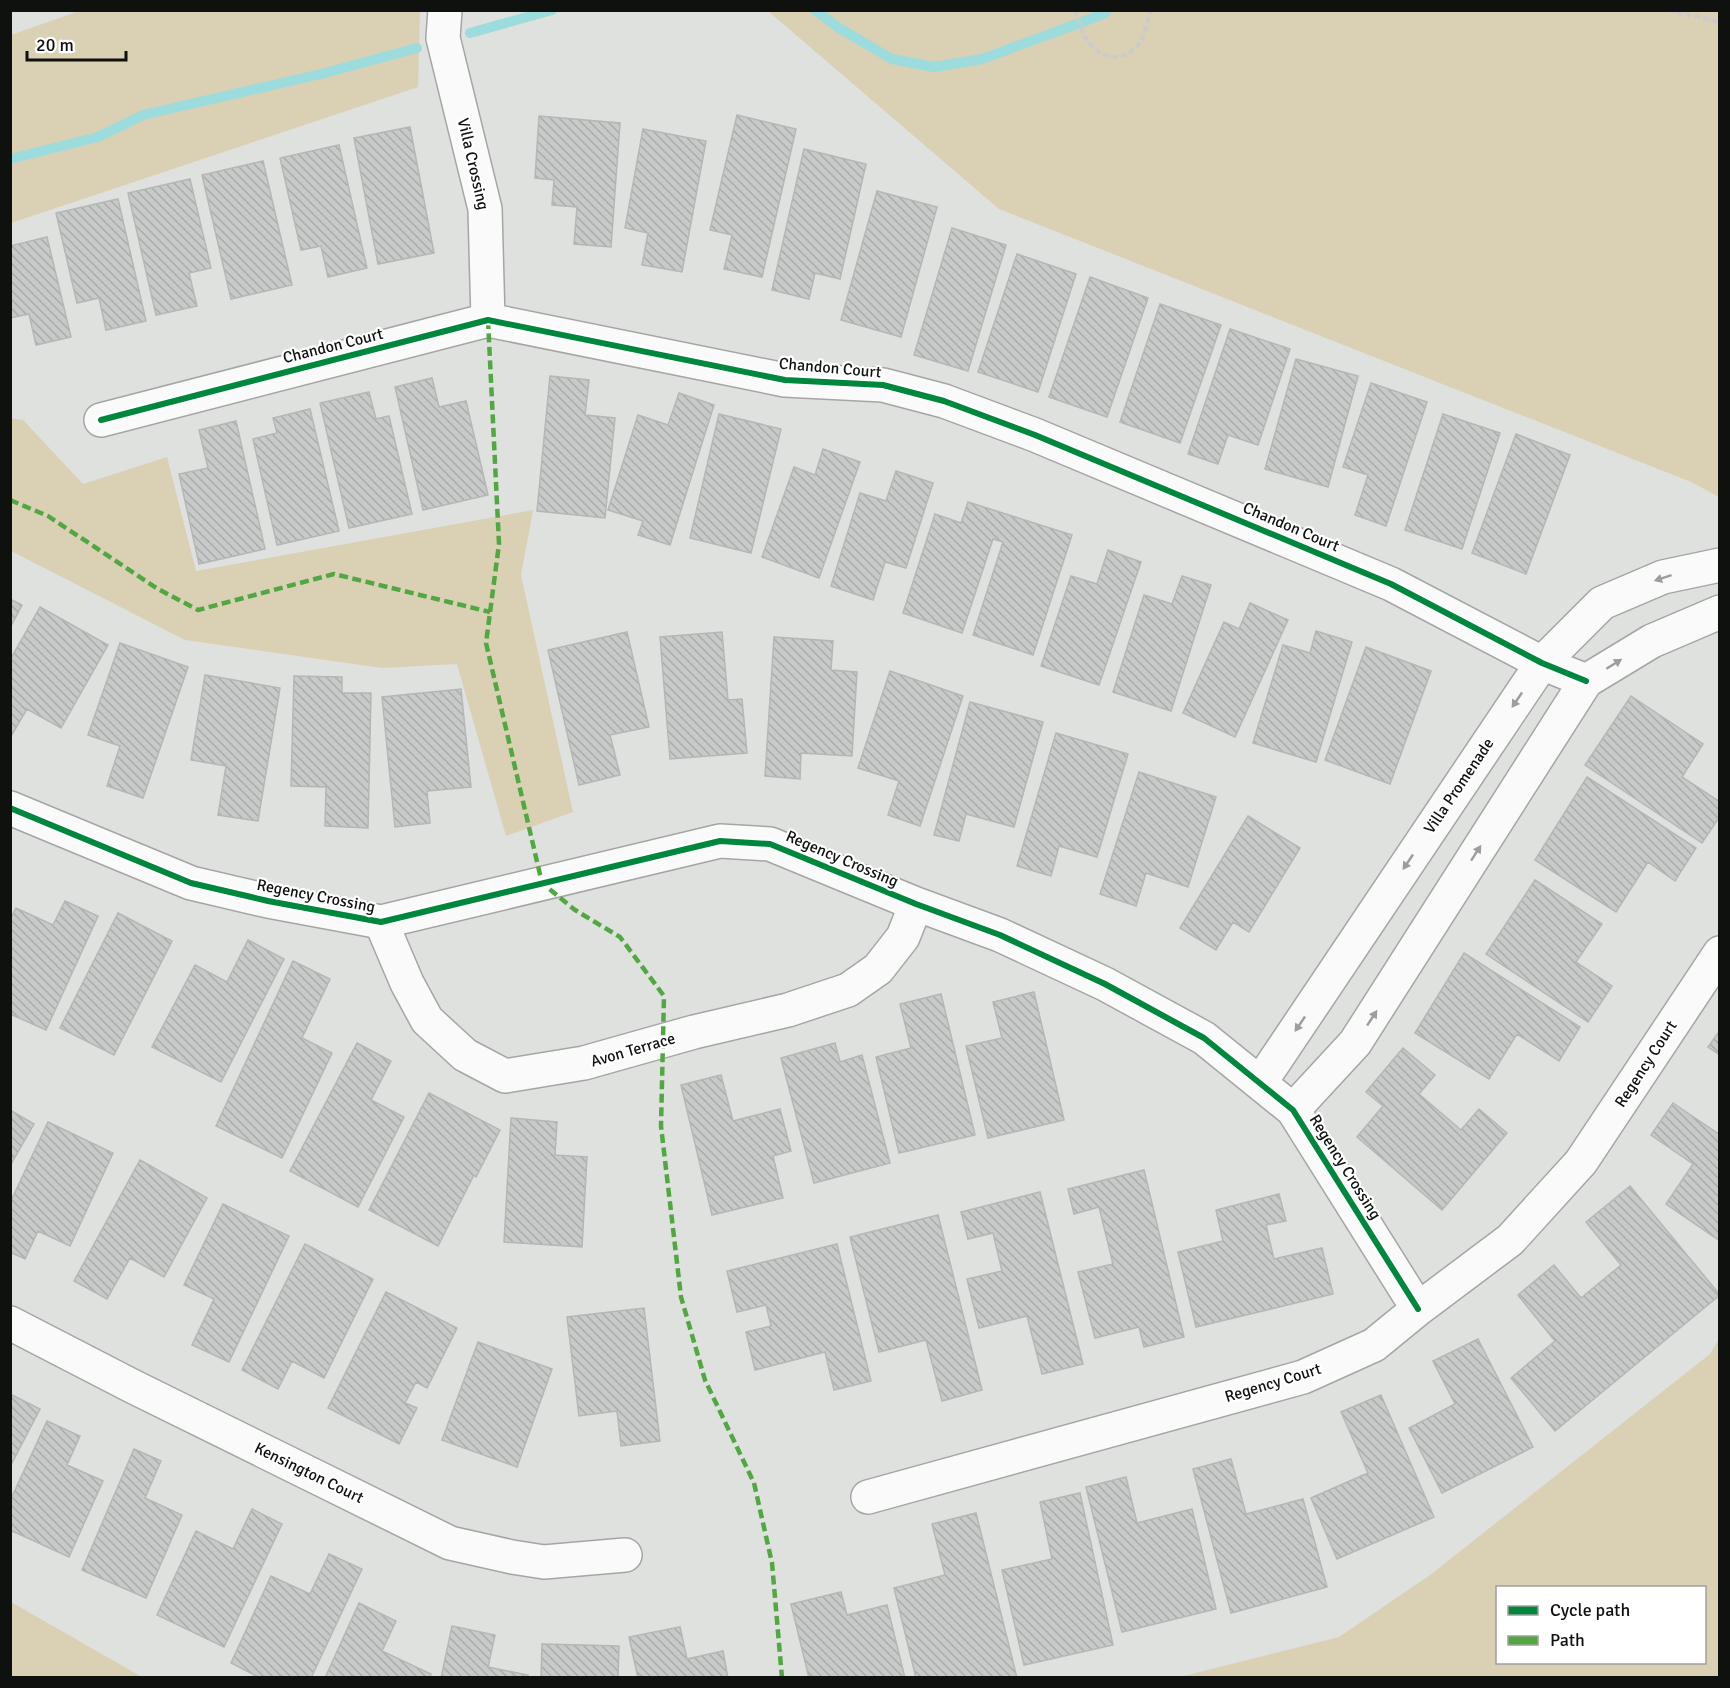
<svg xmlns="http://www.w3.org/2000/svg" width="1730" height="1688" viewBox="0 0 1730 1688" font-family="Signika,sans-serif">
	<defs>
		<pattern id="building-back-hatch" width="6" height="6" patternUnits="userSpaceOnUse" patternTransform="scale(1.5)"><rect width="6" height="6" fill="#c7cac8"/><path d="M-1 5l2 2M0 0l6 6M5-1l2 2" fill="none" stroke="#aaacab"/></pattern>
	</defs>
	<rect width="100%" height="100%" fill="#dee1de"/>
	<path fill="#dad0b4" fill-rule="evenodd" d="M82 10 420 11 418 87 11 223V35Z
		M768 11H1719V497L1691 482 999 209Z
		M10 418 23 420 83 484 167 457 196 571 533 510 521 575 573 812 506 836 457 664 382 668 185 640 11 551Z
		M1719 1339V1677H1180L1339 1637 1430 1575 1710 1354ZM1498 1588H1704V1662H1498Z
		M10 1602H11L142 1677H11Z"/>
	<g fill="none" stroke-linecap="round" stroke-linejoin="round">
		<path stroke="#9cdcdd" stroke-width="10" d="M815 10 839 28 892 59 934 67 982 59 1104 14 1107 10
			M470 33 552 10
			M10 159 98 137 143 115 321 74 417 48"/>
	</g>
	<path fill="url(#building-back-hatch)" stroke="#b4b7b5" stroke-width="1.5" d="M737 115 796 129 762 277 724 269 732 235 710 230Z
		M539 116 620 123 611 247 574 244 577 207 552 205 554 180 535 178Z
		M410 127 434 253 378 264 354 138Z
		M643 129 706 141 682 272 642 265 648 233 625 228Z
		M339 145 367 268 328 277 321 246 301 250 280 158Z
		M804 149 866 164 840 279 815 273 809 299 772 290Z
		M263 161 292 285 231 299 202 175Z
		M190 179 211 268 189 273 197 306 156 315 128 193Z
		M877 191 937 207 901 337 841 320Z
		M118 199 146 321 106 330 99 298 77 303 56 213Z
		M952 228 1006 245 968 371 914 355Z
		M47 237 71 337 36 345 29 314 10 318V246Z
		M1017 254 1076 274 1038 392 978 372Z
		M1090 277 1148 298 1107 417 1049 397Z
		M1160 304 1221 325 1180 443 1120 422Z
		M1230 329 1290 349 1258 445 1228 435 1218 464 1188 454Z
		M1296 359 1358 376 1328 487 1265 469Z
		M550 376 589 380 585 415 615 418 605 518 537 511Z
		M432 378 439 407 466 401 488 495 423 510 395 387Z
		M1371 383 1427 402 1386 526 1355 515 1368 475 1343 467Z
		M369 392 376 419 389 416 412 514 349 528 320 403Z
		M679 393 714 405 670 545 638 535 643 521 608 510 638 415 668 425Z
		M310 409 339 531 277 545 253 439 277 433 273 418Z
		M719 414 781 429 751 553 690 538Z
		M1443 414 1500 433 1462 549 1405 530Z
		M236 421 265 549 199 564 179 474 208 468 199 430Z
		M1516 434 1570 455 1526 574 1472 553Z
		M823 449 860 462 819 578 762 557 794 467 815 475Z
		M896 471 933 483 906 568 885 562 873 600 831 586 860 493 886 501Z
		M968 502 1072 535 1033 655 973 635 1003 542 993 539 962 633 903 613 935 514 961 523Z
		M1108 550 1141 562 1099 685 1041 666 1071 576 1097 584Z
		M1182 576 1211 585 1171 711 1113 692 1144 595 1172 604Z
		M10 599 22 605 10 628Z
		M1250 603 1288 620 1235 737 1183 713 1224 622 1239 629Z
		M40 607 108 645 61 728 27 709 10 738V660Z
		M1316 631 1352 642 1316 762 1253 743 1283 645 1310 653Z
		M627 632 649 727 610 735 620 775 579 785 548 650Z
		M722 632 728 700 742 699 747 753 670 759 660 637Z
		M774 637 833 641 831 670 857 672 852 756 801 753 800 779 765 776Z
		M120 643 188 667 143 798 107 786 120 746 88 735Z
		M1366 647 1431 671 1390 784 1325 760Z
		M890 671 963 696 920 826 888 815 899 781 858 768Z
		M205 675 280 688 258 821 218 815 226 766 191 760Z
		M294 676 342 677V693H371L368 828 325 826 326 787 291 786Z
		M461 689 471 787 427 791 430 823 395 827 382 697Z
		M1631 696 1703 744 1682 777 1720 802V816L1702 843 1585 765Z
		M970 702 1043 722 1014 827 966 814 959 841 934 835Z
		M1056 733 1128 754 1097 857 1059 846 1051 876 1017 866Z
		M1139 772 1216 797 1188 887 1146 873 1136 906 1100 894Z
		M1587 777 1696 848 1675 881 1648 862 1616 912 1535 860Z
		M1248 816 1300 848 1249 932 1233 922 1216 950 1180 928Z
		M1535 880 1602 924 1576 962 1612 986 1588 1022 1486 954Z
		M65 901 98 916 46 1030 10 1014V920L16 908 53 925Z
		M118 913 172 941 114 1055 60 1028Z
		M248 940 284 959 221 1082 152 1047 195 965 227 982Z
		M1464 953 1580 1027 1559 1061 1517 1034 1489 1079 1415 1033Z
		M293 961 330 979 302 1038 332 1053 282 1158 216 1126Z
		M1034 992 1064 1120 988 1138 966 1046 1002 1038 993 1002Z
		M941 994 975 1135 899 1153 876 1057 911 1048 900 1004Z
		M1720 1030V1055L1708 1047Z
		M357 1043 391 1061 371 1100 404 1117 358 1207 290 1171Z
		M835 1043 840 1062 862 1055 890 1163 814 1183 781 1058Z
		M1403 1048 1435 1075 1419 1094 1461 1130 1479 1109 1507 1133 1442 1210 1357 1137 1383 1106 1366 1092Z
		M721 1075 733 1121 780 1109 791 1151 773 1156 783 1198 712 1215 681 1085Z
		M429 1093 500 1130 476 1177 474 1175 438 1246 369 1210Z
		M1673 1103 1720 1135V1241L1666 1204 1693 1164 1651 1135Z
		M10 1110 34 1124 10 1166Z
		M511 1118 557 1122 555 1155 587 1157 582 1247 504 1242Z
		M48 1122 113 1153 70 1246 38 1231 25 1259 10 1252V1203Z
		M140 1160 207 1198 164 1277 130 1258 107 1299 74 1281Z
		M1144 1170 1184 1337 1144 1347 1139 1327 1095 1338 1078 1272 1113 1264 1099 1207 1074 1214 1068 1189Z
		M1630 1186 1720 1295 1555 1431 1511 1378 1555 1341 1518 1295 1554 1265 1581 1298 1621 1265 1586 1222Z
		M1040 1192 1083 1364 1042 1374 1027 1316 979 1328 967 1279 1002 1271 993 1233 968 1239 961 1212Z
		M1279 1194 1286 1221 1266 1225 1274 1259 1322 1248 1333 1294 1196 1327 1178 1252 1223 1241 1216 1210Z
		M223 1204 289 1236 229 1362 192 1345 214 1299 184 1285Z
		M938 1215 982 1390 942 1401 926 1340 879 1352 850 1237Z
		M305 1244 373 1279 324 1378 292 1361 278 1389 242 1370Z
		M837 1244 871 1381 834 1390 825 1352 755 1370 746 1332 771 1326 766 1305 737 1312 727 1271Z
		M386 1292 457 1328 427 1388 416 1382 405 1403 417 1408 399 1444 328 1408Z
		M644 1308 660 1441 621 1446 617 1411 579 1416 567 1317Z
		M1478 1339 1533 1447 1442 1493 1409 1428 1455 1404 1433 1361Z
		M478 1342 552 1369 517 1467 442 1440Z
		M10 1394 40 1409 10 1467Z
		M1381 1395 1434 1517 1337 1559 1311 1498 1368 1473 1341 1412Z
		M47 1421 80 1436 67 1465 103 1481 69 1557 10 1530V1501Z
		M134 1449 161 1461 145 1498 182 1515 146 1598 82 1570Z
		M1231 1459 1246 1514 1303 1499 1327 1587 1231 1613 1193 1469Z
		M1126 1477 1137 1523 1192 1509 1216 1609 1122 1632 1086 1487Z
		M1080 1493 1113 1645 1024 1665 1002 1570 1052 1559 1040 1502Z
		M252 1509 282 1524 224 1647 157 1615 196 1531 233 1549Z
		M976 1513 1017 1678H916L894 1588 945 1575 932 1524Z
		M329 1554 362 1569 311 1678H260L231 1663 271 1576 310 1594Z
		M841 1592 847 1615 887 1605 905 1678H809L791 1604Z
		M359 1603 396 1621 382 1651 431 1674 429 1678H325Z
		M452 1626 495 1635 488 1667 528 1675V1678H441Z
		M680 1627 687 1659 723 1651 728 1678H638L629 1637Z
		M542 1644 619 1646 618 1678H541Z"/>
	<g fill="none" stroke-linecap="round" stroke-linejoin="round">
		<g stroke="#a4a6a4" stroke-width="36">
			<path id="street" d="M445 10 443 38 485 209 488 320
				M101 420 488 320 785 380 883 385 944 401 1035 435 1391 584 1542 663 1586 681
				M10 808 191 883 268 901 381 922 720 841 770 844 916 904 1000 935 1105 984 1204 1038 1293 1110 1418 1309
				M381 922 407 983 427 1020 465 1055 505 1076 584 1063 694 1032 788 1010 848 990 878 969 903 937 916 904
				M1260 1083 1542 663 1602 603 1663 577 1720 565
				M1293 1110 1355 1043 1586 681 1652 641 1720 612
				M10 1323 132 1386 450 1543 512 1557 544 1562 625 1555
				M868 1497 1303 1377 1374 1345 1418 1309 1510 1240 1581 1162 1720 953"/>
		</g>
		<path stroke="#cacbca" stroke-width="4" stroke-dasharray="6 3" stroke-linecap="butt" d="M1075 10C1079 21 1083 36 1090 44 1107 64 1132 60 1143 37 1146 29 1148 19 1151 10
			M1668 10 1704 18 1720 23"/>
		<use href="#street" stroke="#fafafa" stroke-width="33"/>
		<path stroke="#51a841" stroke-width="4.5" stroke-dasharray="9 4.5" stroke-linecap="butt" d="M488 320 499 544 486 643 542 883 575 910 620 937 664 996 661 1126 681 1297 705 1380 754 1483 772 1563 782 1678
			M10 500 48 516 158 589 198 610 334 574 490 612"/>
		<g stroke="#fff" stroke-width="10">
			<path id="cycleway" d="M101 420 488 320 785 380 883 385 944 401 1035 435 1391 584 1542 663 1586 681
				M10 808 191 883 268 901 381 922 720 841 770 844 916 904 1000 935 1105 984 1204 1038 1293 1110 1418 1309"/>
		</g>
		<use href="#cycleway" stroke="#00873e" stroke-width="6"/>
	</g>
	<defs><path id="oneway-solid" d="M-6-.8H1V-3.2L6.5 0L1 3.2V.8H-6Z" transform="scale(1.5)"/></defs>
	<g fill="#9c9d9c">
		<use href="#oneway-solid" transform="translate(1663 578) rotate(162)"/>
		<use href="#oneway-solid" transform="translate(1614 664) rotate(-32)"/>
		<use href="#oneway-solid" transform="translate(1517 700) rotate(124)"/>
		<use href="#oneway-solid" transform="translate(1476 853) rotate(-57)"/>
		<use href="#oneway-solid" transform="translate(1408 862) rotate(124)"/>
		<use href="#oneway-solid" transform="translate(1372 1018) rotate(-57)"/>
		<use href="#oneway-solid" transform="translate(1300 1024) rotate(124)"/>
	</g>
	<g text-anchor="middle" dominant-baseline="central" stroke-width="4.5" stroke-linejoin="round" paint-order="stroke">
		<g font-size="16" fill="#0f110f" stroke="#fff">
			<text transform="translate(473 164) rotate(77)">Villa Crossing</text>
			<text transform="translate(333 346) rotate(-14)">Chandon Court</text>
			<text transform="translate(830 368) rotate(5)">Chandon Court</text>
			<text transform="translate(1291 527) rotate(23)">Chandon Court</text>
			<text transform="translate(1459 786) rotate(-56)">Villa Promenade</text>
			<text transform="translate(842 859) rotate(23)">Regency Crossing</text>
			<text transform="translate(316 896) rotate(11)">Regency Crossing</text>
			<text transform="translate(633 1050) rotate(-16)">Avon Terrace</text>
			<text transform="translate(1646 1064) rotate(-57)">Regency Court</text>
			<text transform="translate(1345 1167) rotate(58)">Regency Crossing</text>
			<text transform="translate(1273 1383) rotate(-17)">Regency Court</text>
			<text transform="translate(309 1473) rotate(26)">Kensington Court</text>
		</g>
	</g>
	<rect width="1730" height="1688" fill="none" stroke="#0f110f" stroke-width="24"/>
	<rect x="1496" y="1586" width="210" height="78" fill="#ffffff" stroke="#9fa09f" stroke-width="1.5"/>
	<rect x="1508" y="1606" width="30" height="9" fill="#00873e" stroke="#9fa09f" stroke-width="1.5"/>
	<text x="1550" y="1616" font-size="18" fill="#0f110f">Cycle path</text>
	<rect x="1508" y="1636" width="30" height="9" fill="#51a841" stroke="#9fa09f" stroke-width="1.5"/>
	<text x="1550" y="1646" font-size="18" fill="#0f110f">Path</text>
	<path d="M27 51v9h99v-9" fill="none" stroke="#0f110f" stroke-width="3"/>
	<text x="36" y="51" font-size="18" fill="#0f110f" stroke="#ffffff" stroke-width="4.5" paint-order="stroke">20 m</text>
</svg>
